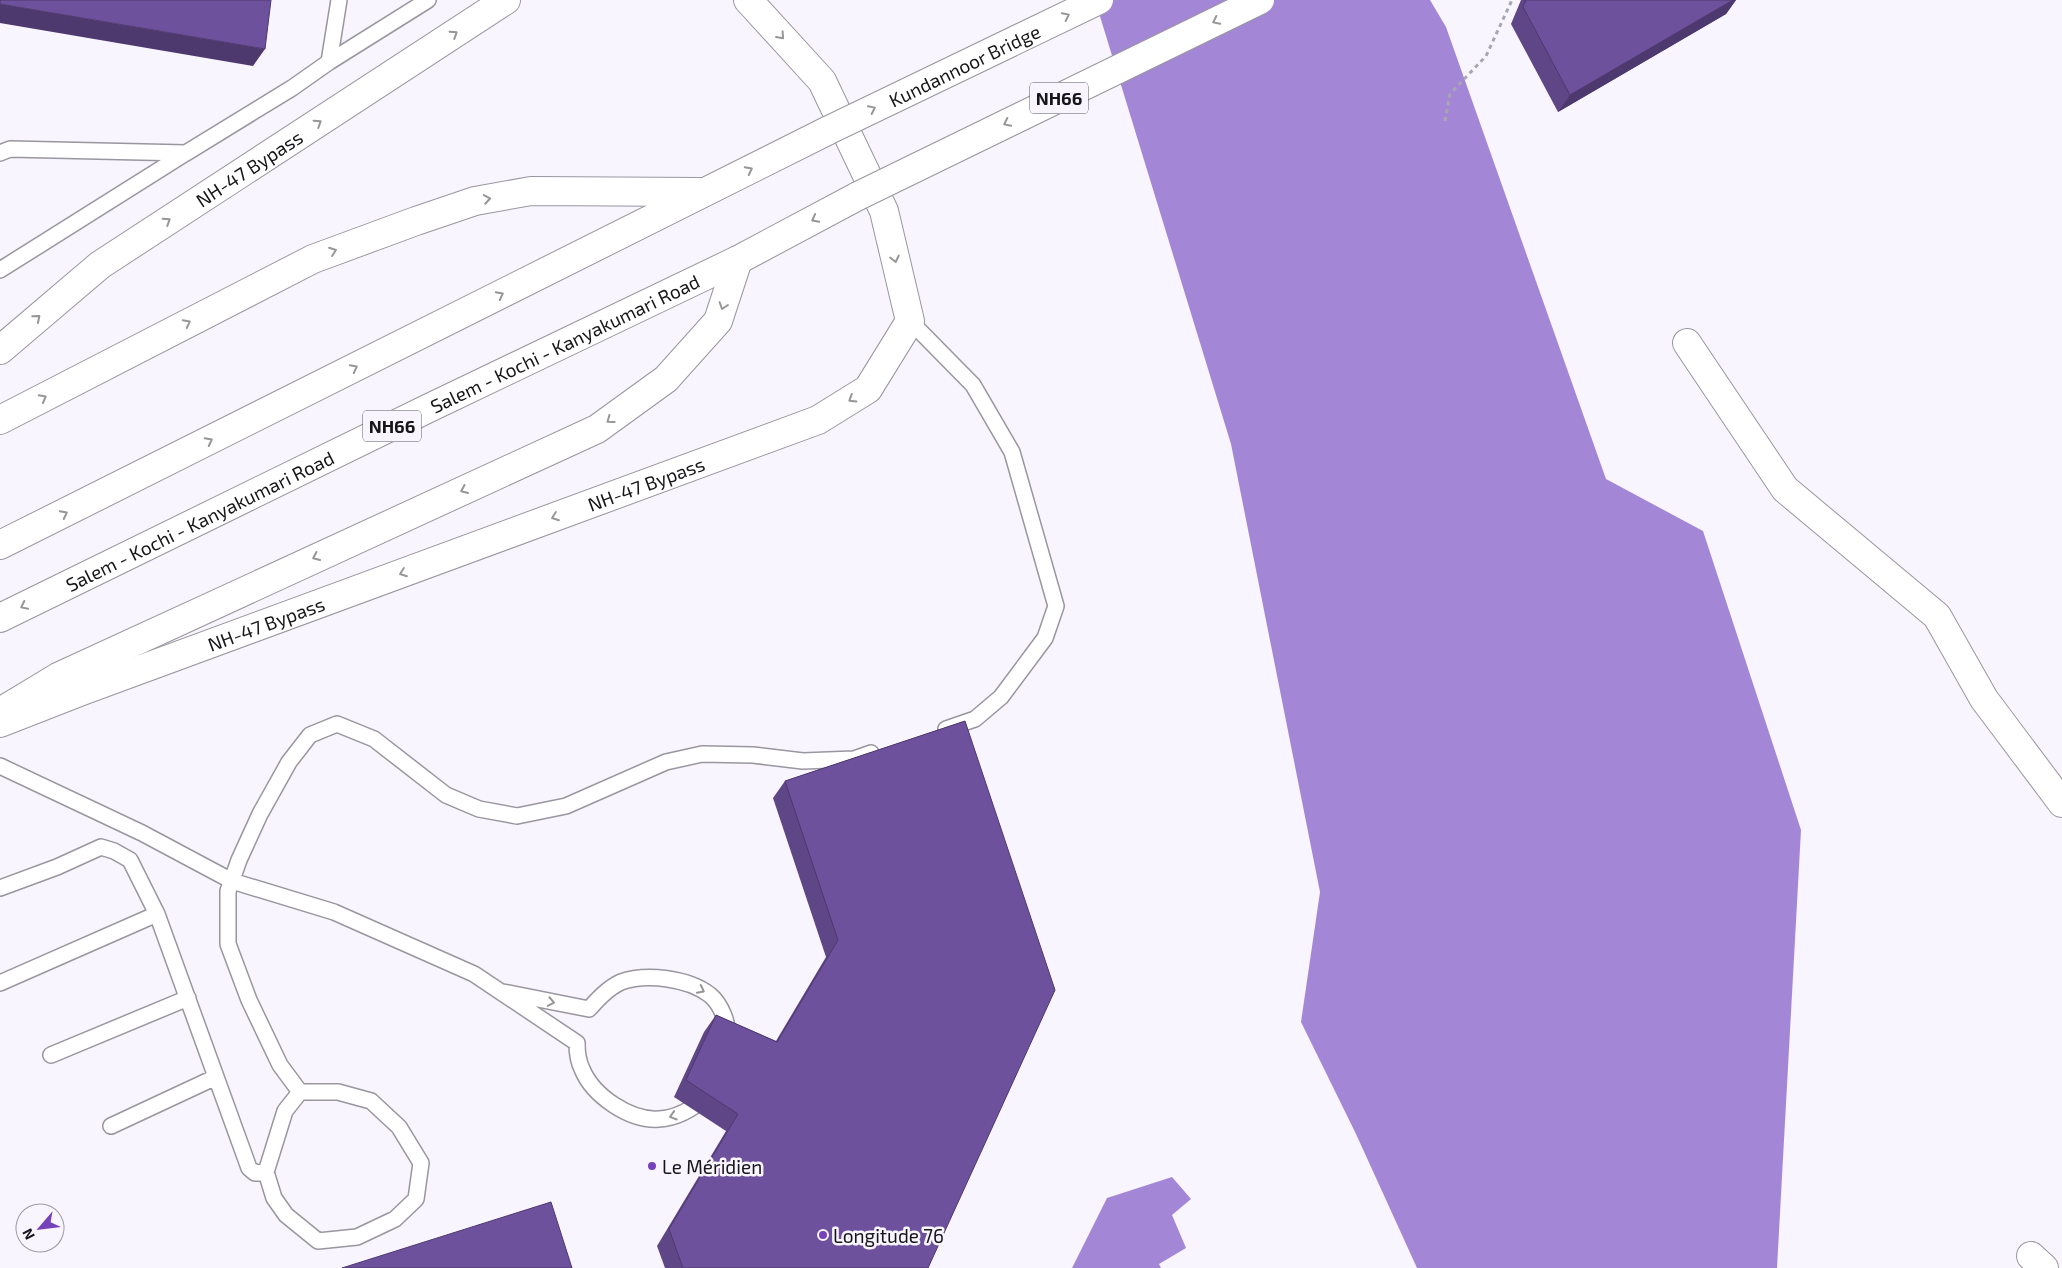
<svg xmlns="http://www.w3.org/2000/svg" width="2062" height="1268" viewBox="0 0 2062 1268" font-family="'Exo 2',sans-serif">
	<rect width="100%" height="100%" fill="#f8f5ff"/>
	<path fill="#a486d7" d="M1095 0H1430L1446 27 1606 479 1703 531 1801 830 1777 1268H1417L1356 1134 1301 1022 1320 892 1231 444Z
		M1172 1177 1191 1199 1172 1215 1186 1248 1159 1264 1161 1268H1072L1107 1198Z"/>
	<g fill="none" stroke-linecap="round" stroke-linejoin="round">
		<g stroke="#99969f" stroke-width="18">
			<path id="lane" d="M329 62 428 0
				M0 153 10 149 186 153 292 88 329 62 339 0
				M0 270 186 153
				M910 321 973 385 1012 452 1056 606 1045 638 1001 697 975 719 946 729
				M0 766 142 833 232 881 334 912 474 974 577 1043C577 1052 578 1061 582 1069 593 1096 630 1121 659 1119 677 1118 694 1108 707 1096
				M0 888 57 867 101 847 114 851 130 860 157 914 0 983
				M157 914 249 1168 255 1173 266 1172
				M503 992 589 1009C598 999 608 988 621 982 646 973 688 978 710 995 722 1005 728 1024 729 1039
				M51 1055 188 998
				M300 1092 285 1111 266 1172 274 1198 286 1215 318 1241 357 1237 395 1219 416 1199 421 1163 399 1127 371 1101 338 1092H300L280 1065 249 1000 228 944V891L239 860 260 814 289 762 310 735 337 724 374 739 446 795 479 809 517 816 566 806 666 762 702 754 753 755 803 761 854 759 871 753
				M111 1126 216 1077"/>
		</g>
		<g stroke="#99969f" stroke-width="30">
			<path id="street" d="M1687 343 1785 489 1937 616 1984 699 2062 803
				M2031 1256 2044 1268"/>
		</g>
		<g stroke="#99969f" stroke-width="30">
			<g id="secondary">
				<path id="s1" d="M0 350 100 265 506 0"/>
				<path id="s2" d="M0 723 82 691 818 420 868 389 910 321 884 211 822 81 748 0"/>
			</g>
		</g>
		<g stroke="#99969f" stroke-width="30">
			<g id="highway">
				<path d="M0 420 313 259 416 221 475 201 531 191 701 192"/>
				<path d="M0 545 829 130"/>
				<path id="s3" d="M0 618 429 408 738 260 858 196"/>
				<path d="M0 712 58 677 597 429 666 379 718 321 738 260"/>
			</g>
		</g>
		<path stroke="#a9a7ae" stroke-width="3" stroke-dasharray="4 4" stroke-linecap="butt" d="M1445 121 1450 94 1486 56 1512 0"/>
		<use href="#lane" stroke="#fff" stroke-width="15"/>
		<use href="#street" stroke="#fff" stroke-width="28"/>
		<use href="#secondary" stroke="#fff" stroke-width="28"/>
		<use href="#highway" stroke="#fff" stroke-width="28"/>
		<g stroke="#99969f" stroke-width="30" stroke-linecap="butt">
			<g id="highway-bridge">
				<path id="s4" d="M829 130 1099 0"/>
				<path d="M858 196 1260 0"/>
			</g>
		</g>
		<use href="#highway-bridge" stroke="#fff" stroke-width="28"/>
	</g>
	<path fill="#5f4687" d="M1521 0H1736L1726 14 1558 112 1511 24Z
		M965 721 928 1268H665L657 1246 726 1131 674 1097 704 1032 716 1015 776 1041 826 957 773 798 785 781Z"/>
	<path fill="#4d396e" d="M1733 0H1736L1726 14 1558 112 1570 95Z
		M0 4 265 49 253 66 0 23Z"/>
	<path fill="#6e519d" stroke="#4d396e" d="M0 0H271L265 49 0 4Z
		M1526 0H1733L1570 95 1523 7Z
		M965 721 1055 990 928 1268H683L669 1229 738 1114 686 1080 716 1015 777 1042 838 940 785 781Z
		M551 1202 572 1268H342Z"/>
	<defs><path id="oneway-chevron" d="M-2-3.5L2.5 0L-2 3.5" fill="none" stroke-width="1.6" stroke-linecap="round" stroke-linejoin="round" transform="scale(1.25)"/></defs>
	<g stroke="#969697">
		<use href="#oneway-chevron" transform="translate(1066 16) rotate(-26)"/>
		<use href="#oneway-chevron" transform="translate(1216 21) rotate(154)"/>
		<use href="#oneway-chevron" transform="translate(454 34) rotate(-33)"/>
		<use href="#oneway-chevron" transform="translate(781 36) rotate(48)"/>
		<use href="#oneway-chevron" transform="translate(872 109) rotate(-26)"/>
		<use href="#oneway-chevron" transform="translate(318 123) rotate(-33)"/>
		<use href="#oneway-chevron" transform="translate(1007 123) rotate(154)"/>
		<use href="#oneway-chevron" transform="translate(749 170) rotate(-27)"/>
		<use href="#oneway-chevron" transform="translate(487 199) rotate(-10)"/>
		<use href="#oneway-chevron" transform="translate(815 219) rotate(152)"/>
		<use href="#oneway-chevron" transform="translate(167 221) rotate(-33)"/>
		<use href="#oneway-chevron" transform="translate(333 251) rotate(-20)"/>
		<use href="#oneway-chevron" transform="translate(895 259) rotate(77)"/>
		<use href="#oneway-chevron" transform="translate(500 295) rotate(-27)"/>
		<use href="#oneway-chevron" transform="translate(723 306) rotate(108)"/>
		<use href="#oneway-chevron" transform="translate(37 318) rotate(-40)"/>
		<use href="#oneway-chevron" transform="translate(187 323) rotate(-27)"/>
		<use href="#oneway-chevron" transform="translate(354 368) rotate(-27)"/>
		<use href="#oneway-chevron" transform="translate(43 398) rotate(-28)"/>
		<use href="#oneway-chevron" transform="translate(852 399) rotate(148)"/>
		<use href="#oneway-chevron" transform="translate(610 420) rotate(144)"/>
		<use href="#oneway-chevron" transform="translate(209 441) rotate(-27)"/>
		<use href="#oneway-chevron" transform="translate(464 490) rotate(156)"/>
		<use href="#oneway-chevron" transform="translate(64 514) rotate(-27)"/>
		<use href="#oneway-chevron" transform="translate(555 517) rotate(160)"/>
		<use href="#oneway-chevron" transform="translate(316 557) rotate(155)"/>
		<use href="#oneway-chevron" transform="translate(403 573) rotate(160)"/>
		<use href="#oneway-chevron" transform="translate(24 606) rotate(154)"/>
		<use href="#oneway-chevron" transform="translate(701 990) rotate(27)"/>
		<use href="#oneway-chevron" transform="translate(551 1002) rotate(11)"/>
		<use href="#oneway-chevron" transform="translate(673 1116) rotate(163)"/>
	</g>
	<g fill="#7642b9" stroke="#f8f5ff" stroke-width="2">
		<circle cx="652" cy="1166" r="5"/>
		<circle cx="823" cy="1235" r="5"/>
	</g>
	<g text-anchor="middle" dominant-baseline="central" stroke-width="5" stroke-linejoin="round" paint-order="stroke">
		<g fill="#f8f5ff" stroke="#5a585d" stroke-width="1">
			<rect x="1030" y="82.5" width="58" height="31" rx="4"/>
			<rect x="363" y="410.5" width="58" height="31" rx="4"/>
		</g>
		<g font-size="18" font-weight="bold" fill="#161518">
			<text x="1059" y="98">NH66</text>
			<text x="392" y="426">NH66</text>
		</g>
		<g font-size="19" fill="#161518" stroke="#f8f5ff">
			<text stroke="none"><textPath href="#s4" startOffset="150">Kundannoor Bridge</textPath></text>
			<text stroke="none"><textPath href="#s1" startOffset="309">NH-47 Bypass</textPath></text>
			<text stroke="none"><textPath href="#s3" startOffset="628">Salem - Kochi - Kanyakumari Road</textPath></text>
			<text stroke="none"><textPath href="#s2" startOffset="689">NH-47 Bypass</textPath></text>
			<text stroke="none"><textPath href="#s3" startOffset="222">Salem - Kochi - Kanyakumari Road</textPath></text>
			<text stroke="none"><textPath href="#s2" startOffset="284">NH-47 Bypass</textPath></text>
		</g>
		<g font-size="19" fill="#161518" stroke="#f8f5ff" text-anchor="start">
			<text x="662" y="1166">Le Méridien</text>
			<text x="833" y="1235">Longitude 76</text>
		</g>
	</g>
	<g transform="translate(40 1228) rotate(242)"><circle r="24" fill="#f8f5ff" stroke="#9e9ba3"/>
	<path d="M0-4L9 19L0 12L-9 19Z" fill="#7642b9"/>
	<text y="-8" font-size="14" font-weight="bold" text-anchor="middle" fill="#161518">N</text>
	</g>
</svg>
